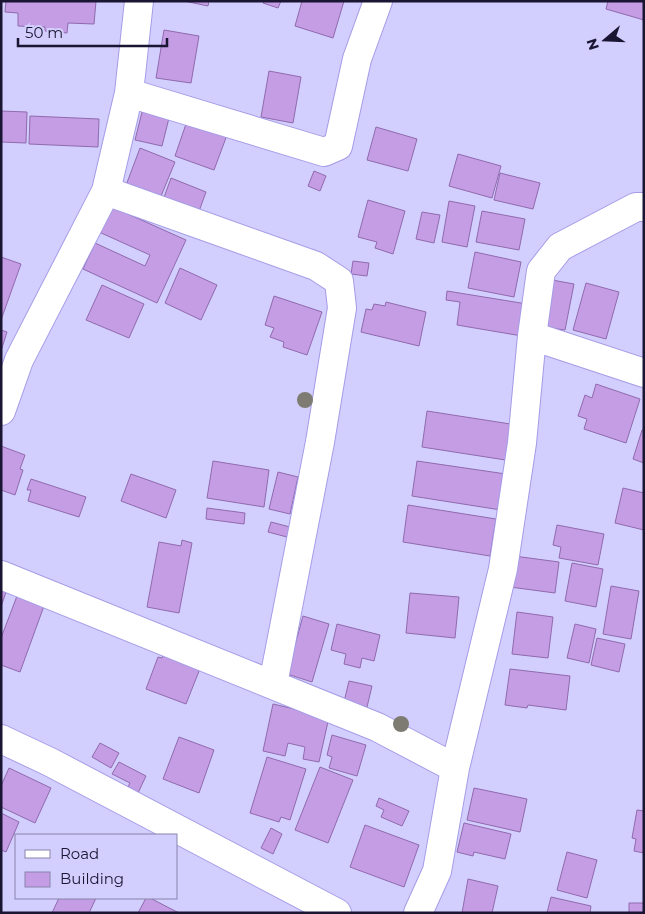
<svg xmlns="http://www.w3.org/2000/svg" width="645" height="914" viewBox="0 0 645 914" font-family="Montserrat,sans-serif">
	<rect width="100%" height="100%" fill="#d2cefd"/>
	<path fill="#c49de4" stroke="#906aae" d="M6 1H96L94 24 68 23 67 33 45 31V27L18 26V13L5 12Z
		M184 1H209L208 6Z
		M264 1H281L278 8 263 3Z
		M302 1H344L333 38 295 26Z
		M608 1H644V20L606 9Z
		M164 30 199 36 191 83 156 78Z
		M269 71 301 77 293 123 261 117Z
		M1 111 27 112 26 143 1 142Z
		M142 112 169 118 162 146 135 140Z
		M30 116 99 119 98 147 29 144Z
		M187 121 227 135 214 170 175 156Z
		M376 127 417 139 408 171 367 160Z
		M140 148 175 162 159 201 125 188Z
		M458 154 501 166 492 198 449 186Z
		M314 171 326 176 320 191 308 186Z
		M500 173 540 183 533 209 494 200Z
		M171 178 206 192 198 214 163 200Z
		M368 200 405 211 393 254 375 248 377 242 358 237Z
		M449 201 475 206 467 247 442 242Z
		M110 206 186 240 157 303 83 269 95 243 145 266 150 255 99 232Z
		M482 211 525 219 519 250 476 242Z
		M422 212 440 215 434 243 416 239Z
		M475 252 521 262 514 297 468 288Z
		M1 257 21 264 1 320Z
		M353 261 369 263 367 276 351 274Z
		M180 268 217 285 201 320 165 303Z
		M552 280 574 284 565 330 543 327Z
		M586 283 619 292 606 339 573 330Z
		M102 285 144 304 129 338 86 320Z
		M447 291 527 304 522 336 457 325 460 302 446 300Z
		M274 296 322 312 307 355 283 347 284 342 270 337 274 328 265 325Z
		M386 302 426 312 419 346 361 332 366 309 372 310 374 304 385 306Z
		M1 330 7 332 1 351Z
		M596 384 640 399 626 443 584 429 587 419 578 416 585 395 592 398Z
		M427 411 517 425 512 461 422 447Z
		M642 430H644V463L633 459Z
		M1 446 25 455 20 469 23 470 15 495 1 490Z
		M213 461 269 470 264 507 207 498Z
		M417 461 506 474 501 510 412 496Z
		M278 472 298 477 290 514 269 509Z
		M131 474 176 490 166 518 121 501Z
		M31 479 86 497 79 517 28 501 31 490H27Z
		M623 488 644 493V530L615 523Z
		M408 505 496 519 490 556 403 542Z
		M207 508 245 513 244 524 206 519Z
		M271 522 290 527 287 537 268 532Z
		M557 525 604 534 598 565 559 558 561 547 553 545Z
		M182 540 192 543 179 613 147 607 159 542 181 546Z
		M514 556 559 562 555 593 510 587Z
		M572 563 603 569 596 607 565 601Z
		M611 586 639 591 631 639 603 634Z
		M1 590 6 592 1 607Z
		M410 593 459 597 455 638 406 633Z
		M17 596 44 606 20 672 1 665V638Z
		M517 612 553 617 548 658 512 654Z
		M303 616 329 624 312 682 287 674Z
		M337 624 380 635 374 661 362 658 360 668 344 664 346 654 331 650Z
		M575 624 596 629 589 663 567 658Z
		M597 638 625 644 619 672 591 665Z
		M166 647 203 661 186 704 146 689 158 657 162 658Z
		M510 669 570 676 566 710 528 705 527 708 505 705Z
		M349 681 372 686 367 707 344 702Z
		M273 704 329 717 319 762 303 759 305 747 288 743 285 756 263 751Z
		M332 735 366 745 357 776 329 768 332 757 327 755Z
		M179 737 214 750 199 793 163 779Z
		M100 743 119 753 111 768 92 757Z
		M267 757 306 769 290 820 281 817 279 822 250 813Z
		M119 762 146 776 138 793 128 787 130 783 112 774Z
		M320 767 353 780 328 843 295 830Z
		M9 768 51 788 35 823 1 807V786Z
		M474 788 527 799 520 832 467 820Z
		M379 798 409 811 402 826 381 817 384 810 376 806Z
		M637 810 644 811V853L634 851 636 839 632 838Z
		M1 813 19 822 6 852 1 850Z
		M464 823 511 834 505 859 474 852 473 856 457 852Z
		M365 825 419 845 404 887 350 867Z
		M271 828 282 834 273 854 261 848Z
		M567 852 597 860 587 898 557 890Z
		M468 879 498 886 492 913H462Z
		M551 897 591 906 590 913H547Z
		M59 898H96L89 913H52Z
		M146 898H150L179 913H138Z
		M629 903H644V913H629Z"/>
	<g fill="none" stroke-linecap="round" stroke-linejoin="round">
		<g stroke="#a59ce7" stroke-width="30">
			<path id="minor" d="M129 93 324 152 338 146 357 59 378 1
				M106 191 316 266 339 281 342 308 320 442 273 684
				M532 336 644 373
				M1 411 19 360 106 191 129 93 139 1
				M1 575 377 727 455 768
				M1 739 50 762 337 913
				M418 913 437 871 455 768 503 569 522 443 532 336 541 271 560 247 636 207H644"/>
		</g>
		<use href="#minor" stroke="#fff" stroke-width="28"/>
	</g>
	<g fill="#7e7c72">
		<circle cx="305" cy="400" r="8"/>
		<circle cx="401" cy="724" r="8"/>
	</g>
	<rect width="645" height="914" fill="none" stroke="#1a1532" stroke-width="5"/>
	<rect x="15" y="834" width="162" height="65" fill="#d2cefd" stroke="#8884ac"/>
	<rect x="25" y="850" width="25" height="8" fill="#ffffff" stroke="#8884ac"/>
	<text x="60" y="859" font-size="15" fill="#1a1532">Road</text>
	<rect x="25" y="872" width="25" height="15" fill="#c49de4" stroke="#8884ac"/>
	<text x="60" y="884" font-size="15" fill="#1a1532">Building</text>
	<g transform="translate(605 40) rotate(251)" stroke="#d2cefd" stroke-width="4" paint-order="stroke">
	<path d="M0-4L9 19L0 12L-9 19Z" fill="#1a1532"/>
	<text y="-8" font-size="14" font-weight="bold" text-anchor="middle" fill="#1a1532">N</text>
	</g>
	<path d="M18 38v8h149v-8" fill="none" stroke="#1a1532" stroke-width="2.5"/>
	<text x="25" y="38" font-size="15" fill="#1a1532" stroke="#d2cefd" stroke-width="4" paint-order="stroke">50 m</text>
</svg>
